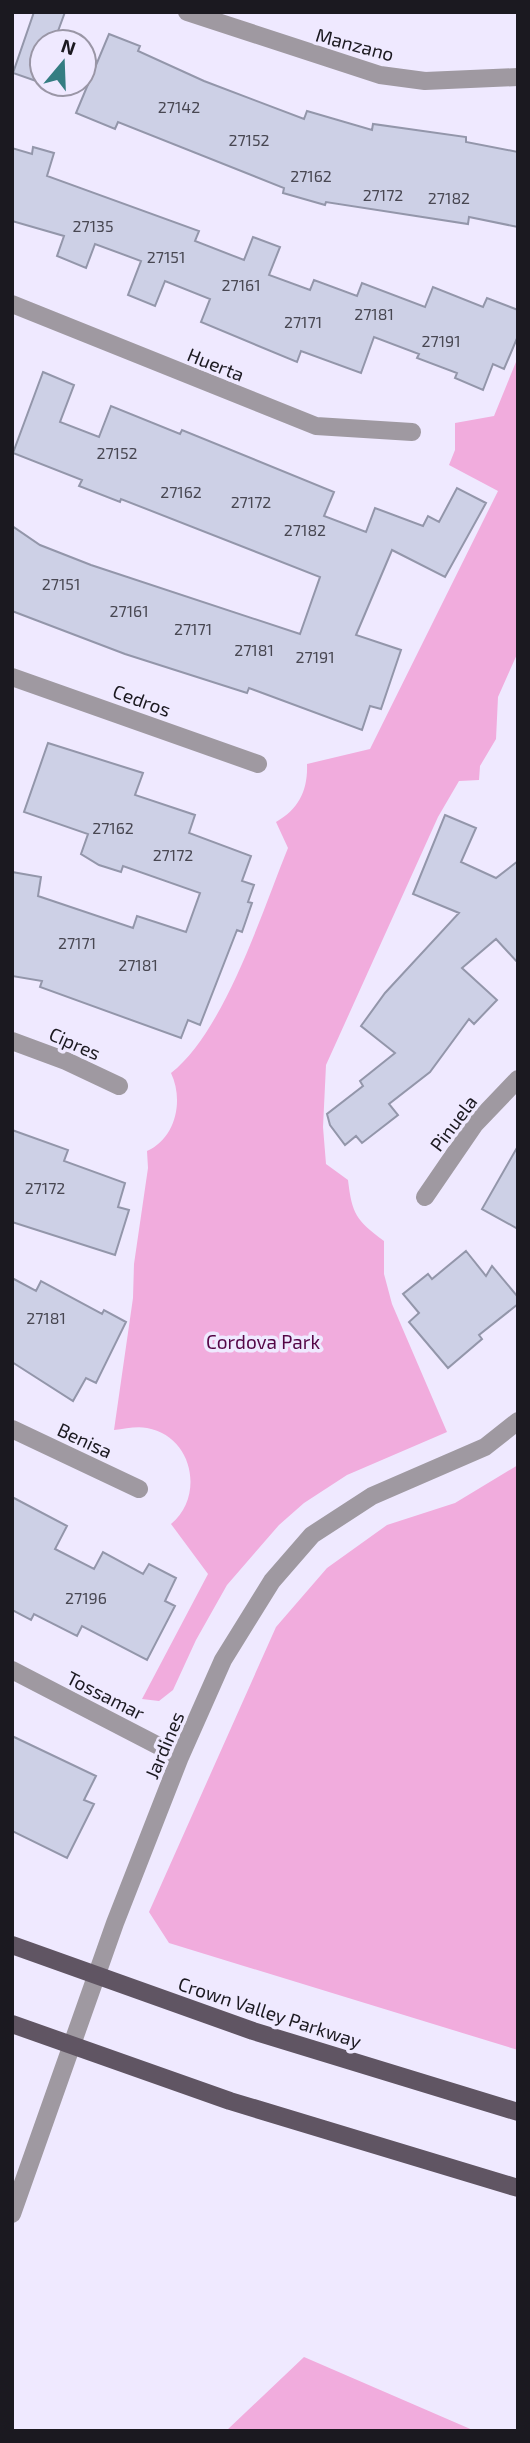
<svg xmlns="http://www.w3.org/2000/svg" width="530" height="2443" viewBox="0 0 530 2443" font-family="'Exo 2',sans-serif">
	<rect width="100%" height="100%" fill="#efe9ff"/>
	<path fill="#f1acdd" d="M518 357V652L498 697 496 739 480 766 479 780 459 781 438 817 326 1065 323 1127 326 1164 348 1180C352 1214 356 1220 384 1241V1274L392 1304 447 1432 347 1475 304 1503 279 1525 227 1585 196 1640 173 1690 159 1701 142 1699 208 1574 171 1524C205 1496 193 1436 147 1428 136 1426 125 1429 114 1430L133 1298 134 1264 148 1168 147 1151C176 1138 184 1100 171 1073 224 1032 262 912 288 848L276 822C299 809 308 790 307 764L370 749 498 491 449 465 455 450V423L494 416Z
		M518 1465V2050L169 1943 149 1912 276 1627 327 1568 387 1525 455 1503Z
		M304 2357 475 2431H226Z"/>
	<path fill="#cdd0e6" stroke="#9396aa" stroke-width="2" d="M34 12H65L54 42H42V83L13 73Z
		M109 34 140 46 138 51 204 81 304 119 307 111 372 130 373 124 466 137V142L518 152V227L469 217 468 224 326 202 325 205 283 193 284 188 118 122 115 129 76 113Z
		M33 147 54 153 47 176 199 231 195 241 244 260 253 237 280 247 269 275 310 290 314 280 357 296 362 283 425 307 433 287 483 307 487 298 518 310V336L504 369 493 364 483 390 455 378 457 373 417 358 419 354 374 337 361 373 301 351 297 362 201 322 210 299 165 281 155 306 128 295 141 261 95 244 86 268 57 256 64 236 12 221V148L32 154Z
		M43 372 74 385 60 422 99 437 111 406 180 434 182 430 334 492 324 516 366 532 375 508 423 526 428 516 439 522 457 488 486 503 445 577 392 550 356 635 401 650 381 709 370 706 362 730 249 688 247 693 125 654 12 611V526L40 545 91 565 300 634 320 577 121 499 120 502 79 486 82 480 13 453Z
		M48 743 143 773 135 795 195 815 189 833 251 856 242 881 254 885 248 902 252 903 242 932 237 930 200 1025 188 1020 181 1038 40 987 42 981 12 976V872L41 877 38 896 133 928 137 916 186 932 200 893 123 866 121 872 99 865 81 854 88 834 24 812Z
		M445 815 476 828 461 862 496 878 518 861V963L496 939 462 968 497 1000 474 1024 469 1019 430 1072 389 1104 398 1115 362 1143 356 1136 345 1145 330 1125 327 1114 363 1086 360 1081 395 1053 361 1026 385 993 459 913 413 894Z
		M12 1130 68 1150 64 1161 125 1183 118 1207 129 1210 115 1255 12 1222Z
		M518 1146V1229L482 1209Z
		M466 1251 486 1276 492 1266 518 1297V1304L479 1335 482 1339 448 1368 409 1322 419 1313 403 1294 428 1274 432 1279Z
		M12 1278 36 1291 41 1281 102 1314 104 1310 126 1322 96 1383 86 1378 73 1401 12 1362Z
		M12 1497 67 1526 55 1549 94 1569 103 1552 143 1574 149 1564 176 1578 165 1601 175 1606 147 1660 82 1626 77 1636 34 1614 31 1620 12 1610Z
		M12 1736 96 1776 84 1800 94 1804 67 1858 12 1831Z"/>
	<g fill="none" stroke-linecap="round" stroke-linejoin="round">
		<path stroke="#9f99a1" stroke-width="18" d="M187 12 380 75 425 81 518 77
			M12 304 316 426 412 432
			M12 677 258 764
			M12 1041 66 1061 119 1086
			M425 1197 475 1124 518 1079
			M12 1429 139 1489
			M12 1670 180 1757
			M12 2214 115 1923 180 1757 223 1660 272 1581 312 1535 372 1496 485 1447 518 1421"/>
		<path stroke="#605563" stroke-width="18" d="M12 1945 253 2031 518 2112
			M12 2024 230 2101 518 2188"/>
	</g>
	<g text-anchor="middle" dominant-baseline="central" stroke-width="7" stroke-linejoin="round" paint-order="stroke">
		<g font-size="16" fill="#484752">
			<text x="179" y="106">27142</text>
			<text x="249" y="139">27152</text>
			<text x="311" y="175">27162</text>
			<text x="383" y="194">27172</text>
			<text x="449" y="197">27182</text>
			<text x="93" y="225">27135</text>
			<text x="166" y="256">27151</text>
			<text x="241" y="284">27161</text>
			<text x="374" y="313">27181</text>
			<text x="303" y="321">27171</text>
			<text x="441" y="340">27191</text>
			<text x="117" y="452">27152</text>
			<text x="181" y="491">27162</text>
			<text x="251" y="501">27172</text>
			<text x="305" y="529">27182</text>
			<text x="61" y="583">27151</text>
			<text x="129" y="610">27161</text>
			<text x="193" y="628">27171</text>
			<text x="254" y="649">27181</text>
			<text x="315" y="656">27191</text>
			<text x="113" y="827">27162</text>
			<text x="173" y="854">27172</text>
			<text x="77" y="942">27171</text>
			<text x="138" y="964">27181</text>
			<text x="45" y="1187">27172</text>
			<text x="46" y="1317">27181</text>
			<text x="86" y="1597">27196</text>
		</g>
		<g font-size="19" fill="#1b1920" stroke="#efe9ff">
			<text transform="translate(355 44) rotate(15)">Manzano</text>
			<text transform="translate(216 364) rotate(22)">Huerta</text>
			<text transform="translate(142 700) rotate(20)">Cedros</text>
			<text transform="translate(75 1043) rotate(24)">Cipres</text>
			<text transform="translate(453 1123) rotate(-53)">Pinuela</text>
			<text transform="translate(85 1440) rotate(25)">Benisa</text>
			<text transform="translate(106 1695) rotate(27)">Tossamar</text>
			<text transform="translate(164 1745) rotate(-67)">Jardines</text>
			<text transform="translate(270 2012) rotate(18)">Crown Valley Parkway</text>
		</g>
		<g font-size="19" fill="#540646" stroke="#efe9ff">
			<text x="263" y="1341">Cordova Park</text>
		</g>
	</g>
	<rect width="530" height="2443" fill="none" stroke="#1b1920" stroke-width="28"/>
	<g transform="translate(63 63) rotate(19)"><circle r="33" fill="#efe9ff" stroke="#9a96a6" stroke-width="2"/>
	<path d="M0-5L12 26L0 18L-12 26Z" fill="#347d82"/>
	<text y="-10" font-size="19" font-weight="bold" text-anchor="middle" fill="#1b1920">N</text>
	</g>
</svg>
